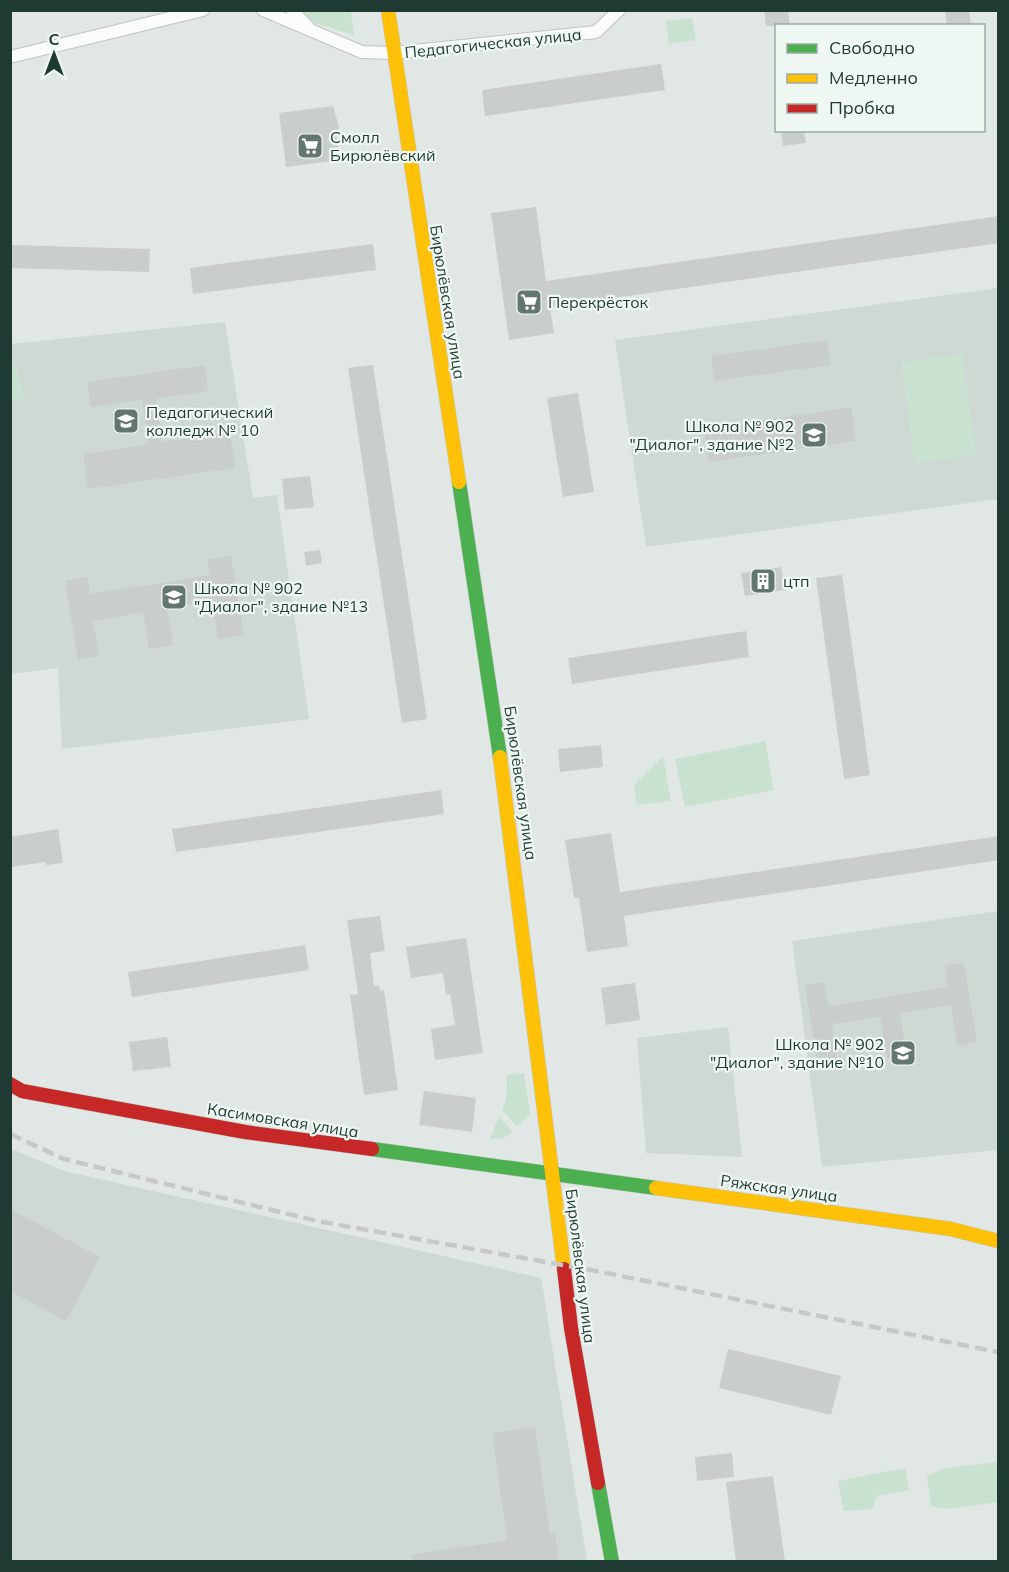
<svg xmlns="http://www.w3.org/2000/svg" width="1009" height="1572" viewBox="0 0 1009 1572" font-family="Mulish,sans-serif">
	<rect width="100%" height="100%" fill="#e1e7e4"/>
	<path fill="#cfd9d4" d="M998 288V499L646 547 615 340Z
		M225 322 253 498 277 495 309 719 62 749 58 668 11 674 10 344Z
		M998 911V1150L822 1167 792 941Z
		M728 1027 742 1157 646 1153 637 1038Z
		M10 1148 64 1171 541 1278 587 1561H11Z"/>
	<path fill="#c9e1d0" d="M298 11H351L354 35 315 23Z
		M692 18 696 40 669 44 666 21Z
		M962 354 976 455 915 463 901 362Z
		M16 364 25 398 11 402V366Z
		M765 741 774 790 685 807 675 759Z
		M663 756 671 801 637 805 634 785Z
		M524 1073 530 1114 517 1127 502 1110 506 1100 507 1075Z
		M499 1116 513 1132 503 1138 490 1139Z
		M997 1462 998 1502 951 1509 931 1506 927 1476 945 1468Z
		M905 1468 909 1490 877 1496 872 1509 844 1511 838 1481Z"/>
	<path fill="#c9cecc" d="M764 10H788L790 26H766Z
		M945 10H969L971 26H947Z
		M661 64 665 90 485 116 482 90Z
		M333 106 339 127 336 132 340 160 286 167 279 113Z
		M781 130H804L806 143 783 146Z
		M536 207 546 281 999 216V243L550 307 554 333 509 340 491 213Z
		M373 244 376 270 193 294 190 268Z
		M10 245 150 249 149 272 10 268Z
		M827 340 831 365 714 381 711 356Z
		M205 365 208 391 156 399 162 442 230 432 235 468 88 489 83 454 149 444 142 400 91 407 87 382Z
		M373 365 427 719 402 723 348 368Z
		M578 393 594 492 563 497 547 398Z
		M851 407 856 441 709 462 704 429Z
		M310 476 314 507 285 510 282 479Z
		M320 550 322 563 306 566 304 552Z
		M231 555 244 635 218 639 212 601 167 608 173 645 149 649 143 612 93 621 99 656 78 660 65 581 88 577 90 594 210 575 207 559Z
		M781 567 785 590 745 596 741 573Z
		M842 575 870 775 844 779 816 578Z
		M746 631 749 657 572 684 568 658Z
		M601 745 603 767 560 772 558 749Z
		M441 790 444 814 176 852 172 829Z
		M58 829 63 863 46 865V862L10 867V837Z
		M611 833 620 892 999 836V860L624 916 628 946 587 952 579 898H574L565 840Z
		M380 916 385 951 370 953 374 986 379 985 380 991 384 990 398 1090 364 1095 350 995 358 994 347 920Z
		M466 938 483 1053 435 1060 431 1029 455 1025 450 994 446 995 443 973 411 978 406 947Z
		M305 945 309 970 132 997 128 972Z
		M964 963 977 1042 957 1046 951 1005 900 1013 907 1055 887 1058 880 1017 832 1024 838 1065 818 1068 805 985 824 982 828 1006 948 987 945 966Z
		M635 983 640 1020 606 1025 601 988Z
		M167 1037 171 1067 133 1071 129 1042Z
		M424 1091 476 1098 472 1132 419 1125Z
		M10 1209 100 1257 66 1321 10 1291Z
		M728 1349 841 1376 831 1415 719 1388Z
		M535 1427 550 1534 555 1533 559 1562H412L411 1555 507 1540 492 1433Z
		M732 1453 734 1477 697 1481 695 1457Z
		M773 1476 785 1562H736L726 1482Z"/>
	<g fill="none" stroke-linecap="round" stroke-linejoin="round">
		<g stroke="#bec4c1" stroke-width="14">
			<path id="street" d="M263 10 362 52 394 53 596 32 619 10
				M292 10 308 27
				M10 57 203 10"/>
		</g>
		<g stroke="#bdc5c1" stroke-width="15">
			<path id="fast" d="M459 482 500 757
				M372 1149 656 1188
				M598 1483 612 1562"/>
		</g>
		<g stroke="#bdc5c1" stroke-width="15">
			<path id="slow" d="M388 10 459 482
				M500 757 564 1269
				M656 1188 951 1229 998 1241"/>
		</g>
		<g stroke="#bdc5c1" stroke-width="15">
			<path id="jam" d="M10 1084 22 1091 245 1132 372 1149
				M564 1269 571 1328 598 1483"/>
		</g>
		<use href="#street" stroke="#fafbfb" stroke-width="12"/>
		<use href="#fast" stroke="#4caf50" stroke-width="14"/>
		<use href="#slow" stroke="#ffc107" stroke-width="14"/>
		<use href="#jam" stroke="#c62828" stroke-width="14"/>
		<path stroke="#c6c9c8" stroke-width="4.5" stroke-dasharray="12 6" stroke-linecap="butt" d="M10 1134 64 1159 317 1221 596 1271 998 1352"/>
	</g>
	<defs>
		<g id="supermarket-square" transform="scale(1.35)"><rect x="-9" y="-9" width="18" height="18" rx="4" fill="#637770" stroke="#eff7f3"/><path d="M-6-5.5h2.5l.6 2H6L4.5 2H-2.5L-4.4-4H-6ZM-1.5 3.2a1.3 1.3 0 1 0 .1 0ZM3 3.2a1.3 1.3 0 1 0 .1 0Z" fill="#fff"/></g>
		<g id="university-square" transform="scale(1.35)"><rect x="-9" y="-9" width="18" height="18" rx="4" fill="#637770" stroke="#eff7f3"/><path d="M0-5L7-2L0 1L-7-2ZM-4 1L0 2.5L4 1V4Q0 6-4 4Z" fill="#fff"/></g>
		<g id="school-square" transform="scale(1.35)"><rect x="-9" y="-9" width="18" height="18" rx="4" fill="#637770" stroke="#eff7f3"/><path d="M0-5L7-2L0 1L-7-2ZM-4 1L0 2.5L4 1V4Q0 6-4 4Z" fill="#fff"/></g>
		<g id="building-square" transform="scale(1.35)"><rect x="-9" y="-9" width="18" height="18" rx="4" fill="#637770" stroke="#eff7f3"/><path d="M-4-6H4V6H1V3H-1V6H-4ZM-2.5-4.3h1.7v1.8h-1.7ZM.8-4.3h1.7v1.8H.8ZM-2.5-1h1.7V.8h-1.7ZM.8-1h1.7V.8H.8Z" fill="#fff"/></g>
	</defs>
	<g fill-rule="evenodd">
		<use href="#supermarket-square" x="310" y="146"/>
		<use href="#supermarket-square" x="529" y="302"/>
		<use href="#university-square" x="126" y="421"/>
		<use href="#school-square" x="814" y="435"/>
		<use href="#building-square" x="763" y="581"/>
		<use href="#school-square" x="174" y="597"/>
		<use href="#school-square" x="903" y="1053"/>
	</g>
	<g text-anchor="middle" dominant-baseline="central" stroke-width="4.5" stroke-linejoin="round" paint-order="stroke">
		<g font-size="16" fill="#1f3a32" stroke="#eff7f3">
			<text transform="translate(493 43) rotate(-6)">Педагогическая улица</text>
			<text transform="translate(448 302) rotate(81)">Бирюлёвская улица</text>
			<text transform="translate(521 783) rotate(82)">Бирюлёвская улица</text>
			<text transform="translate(283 1120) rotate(9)">Касимовская улица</text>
			<text transform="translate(779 1188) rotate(8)">Ряжская улица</text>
			<text transform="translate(581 1266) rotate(83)">Бирюлёвская улица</text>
		</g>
		<g font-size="16" fill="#1f3a32" stroke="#eff7f3" text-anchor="start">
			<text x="330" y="137">Смолл<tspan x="330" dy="18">Бирюлёвский</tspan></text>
			<text x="548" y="302">Перекрёсток</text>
			<text x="146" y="412">Педагогический<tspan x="146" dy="18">колледж № 10</tspan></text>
			<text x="794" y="426" text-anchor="end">Школа № 902<tspan x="794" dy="18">"Диалог", здание №2</tspan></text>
			<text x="783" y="581">цтп</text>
			<text x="194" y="588">Школа № 902<tspan x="194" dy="18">"Диалог", здание №13</tspan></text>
			<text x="884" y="1044" text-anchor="end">Школа № 902<tspan x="884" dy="18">"Диалог", здание №10</tspan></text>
		</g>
	</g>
	<rect width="1009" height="1572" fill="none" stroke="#1f3a32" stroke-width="24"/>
	<rect x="775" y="24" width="210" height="108" fill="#eff7f3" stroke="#9caba6" stroke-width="1.5"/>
	<rect x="787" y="44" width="30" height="9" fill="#4caf50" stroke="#9caba6" stroke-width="1.5"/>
	<text x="829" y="54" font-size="18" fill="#1f3a32">Свободно</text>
	<rect x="787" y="74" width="30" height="9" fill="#ffc107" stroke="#9caba6" stroke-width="1.5"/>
	<text x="829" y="84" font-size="18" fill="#1f3a32">Медленно</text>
	<rect x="787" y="104" width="30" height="9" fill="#c62828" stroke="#9caba6" stroke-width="1.5"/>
	<text x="829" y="114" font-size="18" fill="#1f3a32">Пробка</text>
	<g transform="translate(54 54)" stroke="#eff7f3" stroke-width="4.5" paint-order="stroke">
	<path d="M0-4.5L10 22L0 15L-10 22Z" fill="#1f3a32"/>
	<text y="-9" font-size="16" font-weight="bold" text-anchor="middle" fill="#1f3a32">С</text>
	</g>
</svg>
